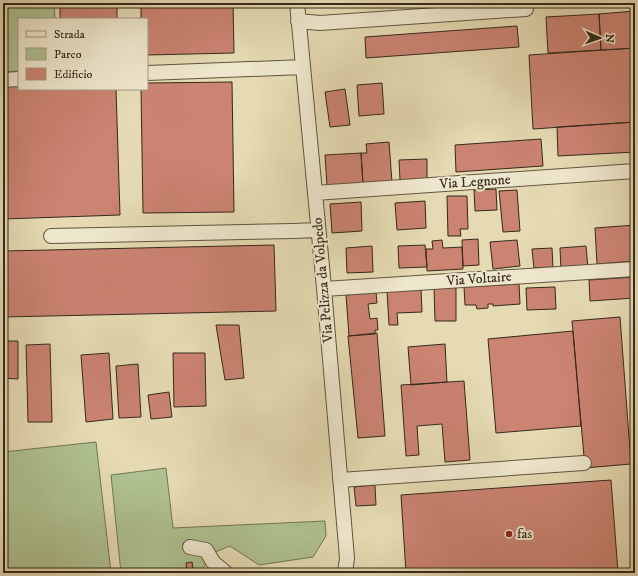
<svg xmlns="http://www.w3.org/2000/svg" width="638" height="576" viewBox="0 0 638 576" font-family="'IM FELL DW Pica',serif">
	<rect width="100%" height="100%" fill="#e5dab2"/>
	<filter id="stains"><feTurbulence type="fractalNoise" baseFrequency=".005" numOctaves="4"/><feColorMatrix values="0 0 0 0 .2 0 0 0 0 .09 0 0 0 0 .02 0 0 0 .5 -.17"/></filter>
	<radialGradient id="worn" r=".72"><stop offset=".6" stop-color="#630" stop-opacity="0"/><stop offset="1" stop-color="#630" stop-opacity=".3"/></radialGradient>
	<path fill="#afc190" stroke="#727556" d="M3 3H54L55 19H19V71L3 72Z
		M96 442 111 573H3V452Z
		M166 468 173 528 325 521 326 536 313 557 259 565 230 546 215 552 199 573H121L111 475Z"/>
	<path fill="#cb8372" stroke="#35291b" d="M60 3H117V19H60Z
		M141 3H233L234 53 147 55V19H141Z
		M635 11V48L601 50 599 14Z
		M599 14 601 50 548 53 546 17Z
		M517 26 519 47 366 58 365 37Z
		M635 48V122L533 129 529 55Z
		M232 82 234 212 143 213 141 89H147V83Z
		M382 83 384 114 359 116 357 85Z
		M19 86V89H116L120 215 3 219V87Z
		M345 89 350 125 330 127 325 92Z
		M635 122V152L558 156 557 127Z
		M541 139 543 166 456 172 455 145Z
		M389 142 392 182 363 184 361 153H367L366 144Z
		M361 153 363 184 327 186 325 155Z
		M427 159V179L400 180 399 160Z
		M496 189 497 210 475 211 474 190Z
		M517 190 520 231 503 232 499 191Z
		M447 196H467L468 229H460L461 236H448Z
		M425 201 426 228 397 230 395 203Z
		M361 202 362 231 332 233 330 204Z
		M635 225V261L597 264 595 228Z
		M478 239 479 265 463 266 462 240Z
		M442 240 443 248 462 247 463 269 427 271 426 249H433L432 241Z
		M517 240 520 266 493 269 490 242Z
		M274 245 276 311 3 317V251Z
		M425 245 427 267 399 268 398 246Z
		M372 246 373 272 347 273 346 248Z
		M586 246 588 268 561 270 560 248Z
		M552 248 553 267 534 268 532 249Z
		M635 277V298L590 301 589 280Z
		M519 284 520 304 493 306V304H488V308L477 309 476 305H465L464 287Z
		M456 287V321H435L434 288Z
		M555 287 556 309 527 310 526 288Z
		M421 289 422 312 397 313 398 325H389L387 291Z
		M376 292 377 303 368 304 370 319 377 318 378 330H375V334L349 336 346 295Z
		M620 317 631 464 585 468 572 321Z
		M216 325H239L244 378 225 380Z
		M573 331 581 426 496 433 488 339Z
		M377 333 385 436 358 438 348 336Z
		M3 341H18V379L3 378Z
		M50 344 52 422H28L26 345Z
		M445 344 447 382 411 385 408 347Z
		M109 353 113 419 86 422 81 355Z
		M173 353H205L206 406 174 407Z
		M138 364 141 417 119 418 116 366Z
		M464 381 470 460 445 462 442 424 417 426 419 455 406 456 401 385Z
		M169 392 172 417 151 419 148 395Z
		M611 480 618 572 406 573 401 495Z
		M375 485 376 505 356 506 354 487Z
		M192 562 193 570 187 571 186 563Z"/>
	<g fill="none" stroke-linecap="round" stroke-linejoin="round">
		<g stroke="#615541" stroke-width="16">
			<path id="minor" d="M297 3 323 277 347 558 345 573
				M298 21 320 23 526 9
				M147 73 303 67
				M3 80 19 79
				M315 193 635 171
				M51 236 293 231 318 230
				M324 289 635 269
				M340 480 584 463
				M190 547 206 550 213 562 226 573"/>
		</g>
		<use href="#minor" stroke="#eee7cd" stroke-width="14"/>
	</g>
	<circle fill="#8f2418" stroke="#eee7cd" stroke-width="1.5" cx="509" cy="534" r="4"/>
	<g text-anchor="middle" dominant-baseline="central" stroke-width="4" stroke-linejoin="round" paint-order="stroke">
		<g font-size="14" fill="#35291b" stroke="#eee7cd">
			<text transform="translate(475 182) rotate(-4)">Via Legnone</text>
			<text transform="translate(479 279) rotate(-4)">Via Voltaire</text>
			<text transform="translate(323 280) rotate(-95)">Via Pelizza da Volpedo</text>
		</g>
		<g font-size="14" fill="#35291b" stroke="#eee7cd" text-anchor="start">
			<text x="517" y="534">fas</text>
		</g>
	</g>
	<rect width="638" height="576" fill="none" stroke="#e5dab2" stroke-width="16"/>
	<rect x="4" y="4" width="630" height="568" fill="none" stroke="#35291b" stroke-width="2"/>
	<rect x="8" y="8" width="622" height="560" fill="none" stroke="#35291b"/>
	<rect x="18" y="18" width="130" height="72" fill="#eee7cd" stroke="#a49b86"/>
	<rect x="26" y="31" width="20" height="6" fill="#eee7cd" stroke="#a49b86"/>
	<text x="54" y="38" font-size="12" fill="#35291b">Strada</text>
	<rect x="26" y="48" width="20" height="12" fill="#afc190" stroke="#a49b86"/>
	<text x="54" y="58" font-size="12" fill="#35291b">Parco</text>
	<rect x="26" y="68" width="20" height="12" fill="#cb8372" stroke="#a49b86"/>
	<text x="54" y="78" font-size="12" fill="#35291b">Edificio</text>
	<g transform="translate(600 38) rotate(92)" stroke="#eee7cd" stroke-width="3" paint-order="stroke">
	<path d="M0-3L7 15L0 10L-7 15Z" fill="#35291b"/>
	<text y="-6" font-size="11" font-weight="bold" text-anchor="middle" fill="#35291b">N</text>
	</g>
	<rect width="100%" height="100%" filter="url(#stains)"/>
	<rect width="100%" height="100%" fill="url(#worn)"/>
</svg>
